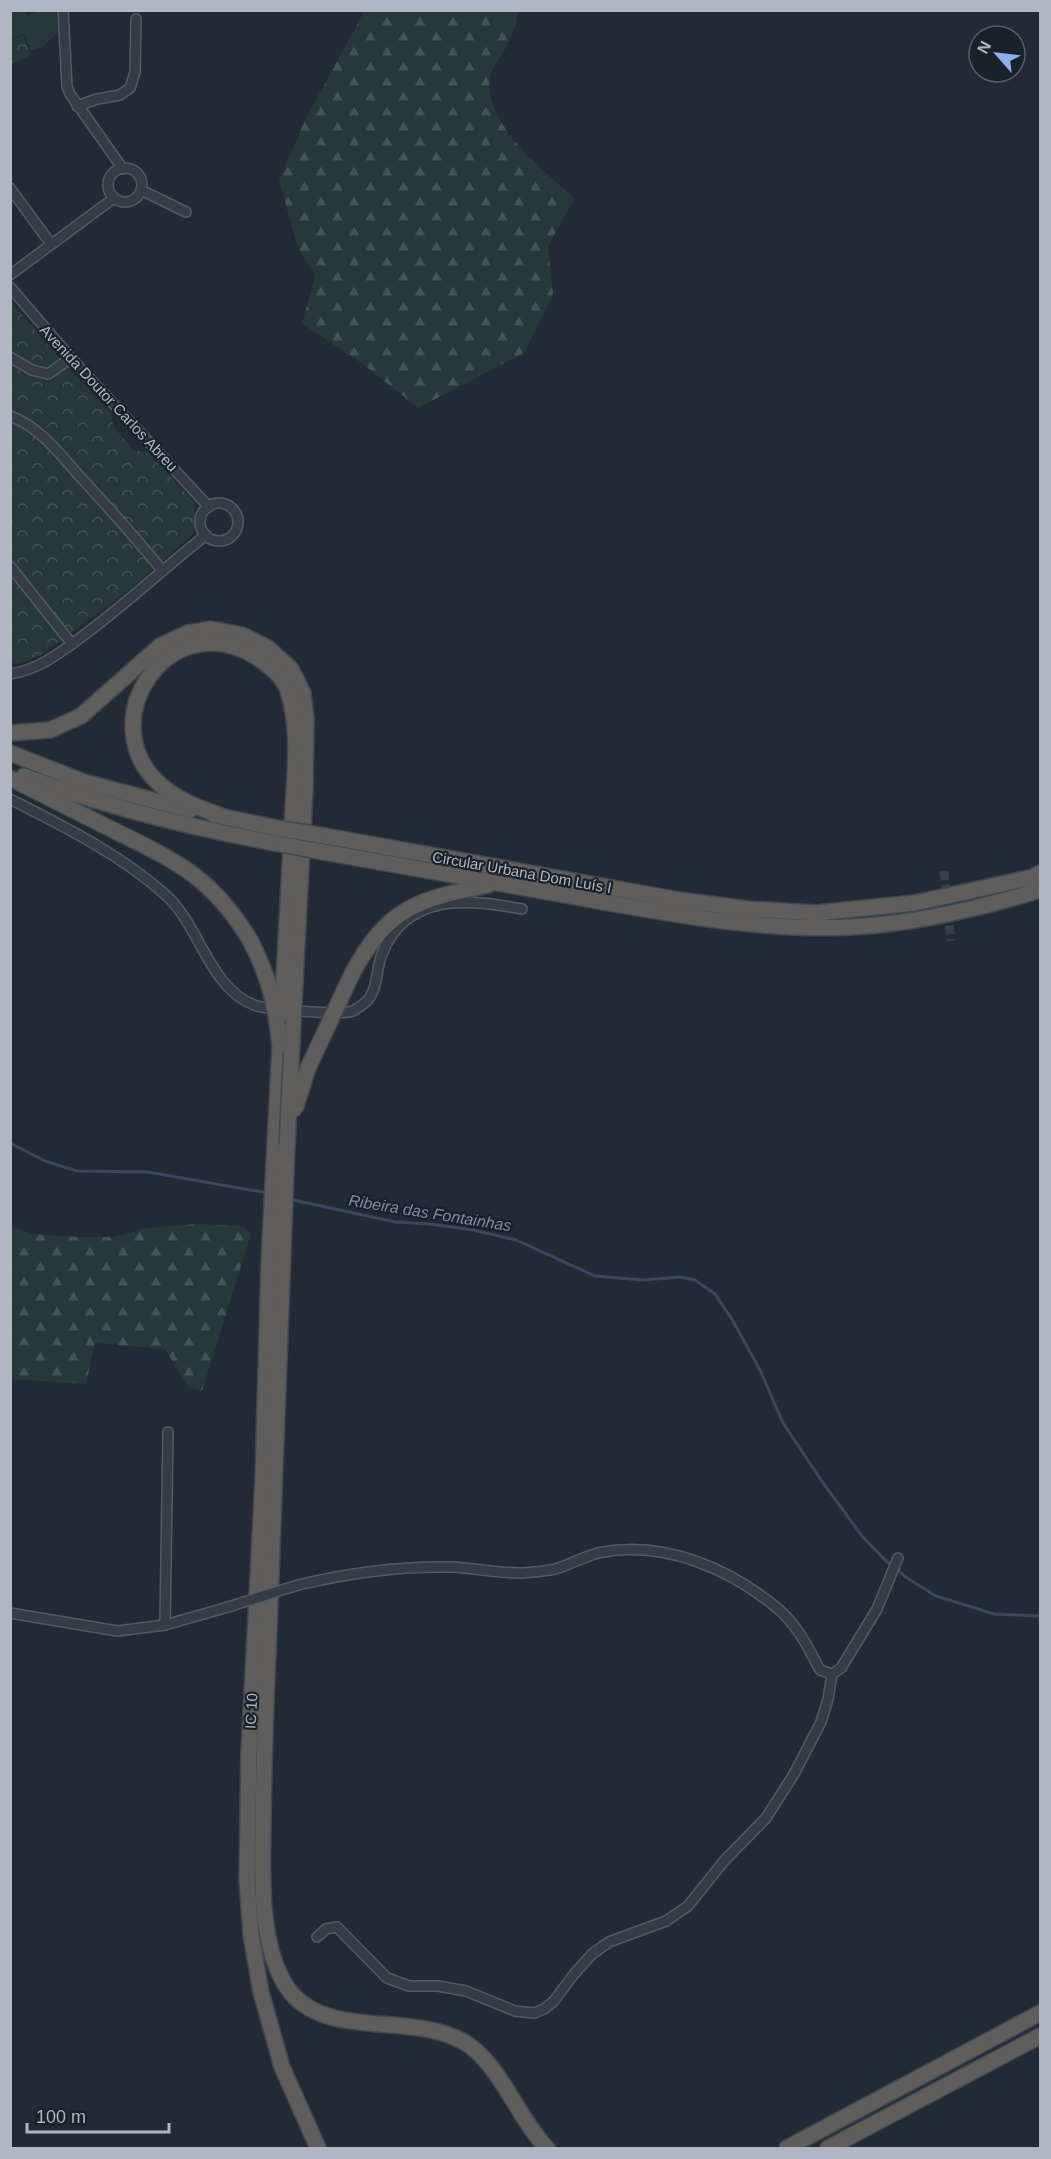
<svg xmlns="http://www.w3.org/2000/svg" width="1051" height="2159" font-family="Helvetica,sans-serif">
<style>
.grass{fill:#273838}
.forest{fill:url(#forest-firs)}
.park{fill:url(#park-crowns)}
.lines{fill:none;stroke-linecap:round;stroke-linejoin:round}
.stream{stroke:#39485d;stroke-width:3}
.minor-tunnel{stroke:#373f4a;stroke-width:9;stroke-dasharray:9 4.5;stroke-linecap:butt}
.minor-casing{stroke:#535a63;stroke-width:12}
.trunk-casing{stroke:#404750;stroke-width:18}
.minor{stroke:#353c46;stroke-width:9}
.trunk{stroke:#5f5e5c;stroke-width:15}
.minor-bridge-casing{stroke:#535a63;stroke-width:12;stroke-linecap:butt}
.trunk-bridge-casing{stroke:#404750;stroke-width:18;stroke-linecap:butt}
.minor-bridge{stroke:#353c46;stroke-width:9}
.trunk-bridge{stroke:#5f5e5c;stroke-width:15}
.labels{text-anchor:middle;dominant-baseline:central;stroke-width:4.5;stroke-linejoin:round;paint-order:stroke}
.street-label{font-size:15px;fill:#b0b7c2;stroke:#1b212a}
.water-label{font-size:16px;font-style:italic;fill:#7b8ea8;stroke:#1b212a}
</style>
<defs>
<pattern id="forest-firs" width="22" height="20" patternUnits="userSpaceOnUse" patternTransform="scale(1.5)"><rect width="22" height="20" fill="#273838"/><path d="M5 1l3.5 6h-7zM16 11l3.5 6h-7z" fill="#445353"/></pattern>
<pattern id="park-crowns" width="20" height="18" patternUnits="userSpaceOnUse" patternTransform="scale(1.5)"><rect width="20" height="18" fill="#273838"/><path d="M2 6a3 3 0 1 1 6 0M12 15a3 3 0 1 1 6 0" fill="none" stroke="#445353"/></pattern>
</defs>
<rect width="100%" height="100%" fill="#222a35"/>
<polygon class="grass" points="11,10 25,11 27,16 38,11 55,11 58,32 43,47 30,50 24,34 11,39"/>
<g class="forest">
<path d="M365,10L519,11C516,19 515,29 511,37C506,51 493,64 490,78C483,123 545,173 575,198L548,246L553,294L524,353L418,408L363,364L302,324L315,276L297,245L279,180L305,120Z"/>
<polygon points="197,1224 243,1226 251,1234 202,1391 188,1387 165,1349 95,1343 86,1384 11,1379 11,1227 33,1234 79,1237 114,1237 147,1228"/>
</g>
<g class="park">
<polygon points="23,35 31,56 12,64 11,40"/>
<polygon points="10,301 63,362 112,415 113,426 132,449 148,453 195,503 194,533 134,586 41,655 20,663 11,664"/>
</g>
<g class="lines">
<g class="stream">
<polyline points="10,1143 45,1161 77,1171 148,1172 268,1193"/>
<polyline points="289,1199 395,1222 430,1224 473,1230 516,1240 595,1276 643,1280 681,1277 695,1280 715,1294 733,1321 761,1372 783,1423 821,1480 862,1536 884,1559 907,1578 936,1596 994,1614 1040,1616"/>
</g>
<g class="minor-tunnel">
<polyline points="944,871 947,898"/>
<polyline points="948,912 951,941"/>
</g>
<g class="minor-casing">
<g id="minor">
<polyline points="63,10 67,86 70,94 123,169"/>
<polyline points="77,106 97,99 120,95 130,88 135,72 136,19"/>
<circle cx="125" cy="185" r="17"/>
<polyline points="10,188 51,244"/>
<polyline points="141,190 186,212"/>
<polyline points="10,275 114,198"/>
<polyline points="10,287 71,358 209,507"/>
<polyline points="10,357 32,370 48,374 71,358"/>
<path d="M10,416C41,427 62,457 83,480C111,510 137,540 163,571"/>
<circle cx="219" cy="522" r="19"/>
<polyline points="10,566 72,644"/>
<path d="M10,674C39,670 61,652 84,635C126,604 164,568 206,535"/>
<path d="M10,799C65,827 122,855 168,897C200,928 210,988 254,1005C267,1010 341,1015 353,1011C358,1008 367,1002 370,997C379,983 376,968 382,954C406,892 469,899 522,909"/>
<path d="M298,1585C348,1573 399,1566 451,1567C474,1568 497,1573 520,1573C529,1573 542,1571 551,1570C569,1566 585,1555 603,1552C665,1541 728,1568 776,1607C796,1623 808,1647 820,1670L832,1674L841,1668L877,1609L898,1558"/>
<polyline points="10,1613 117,1631 165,1625 228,1607"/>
<polyline points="165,1625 168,1432"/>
<polyline points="317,1937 326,1929 337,1927 387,1978 409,1986 438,1986 466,1991 515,2011 534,2013 544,2009 554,2001 574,1974 592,1954 609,1942 666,1921 688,1906 724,1861 766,1818 794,1774 821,1722 828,1699 832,1674"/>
</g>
</g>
<g class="trunk-casing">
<g id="trunk">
<polyline points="10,733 50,730 81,716 160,646 188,633 211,629 242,635 268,648 291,669 303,693 306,719 305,790 297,942"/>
<polyline points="10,753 84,782 190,810"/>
<path d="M24,776C108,808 193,828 280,844"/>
<path d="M10,778C45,796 79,813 113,830C176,861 212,877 250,940"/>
<polyline points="214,815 282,829"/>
<path d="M224,817C203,809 181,802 163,787C87,725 169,600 258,658C269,666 284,677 288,691C300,729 295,770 293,809C291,853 288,897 286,941"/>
<polyline points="314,834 679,900 748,909 816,913 915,903 1033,877 1040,873"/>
<path d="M312,850C405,867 499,883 593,900C677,915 764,931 850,927C915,924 978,909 1040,890"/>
<path d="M352,974C388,907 417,900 488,885"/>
<polyline points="280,1046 269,1262 263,1478 249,1753 247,1880 251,1935 261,1992 282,2067 318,2148"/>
<path d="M287,1145C282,1306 276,1467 269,1628C266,1691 264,1754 263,1817C263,1850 261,1884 265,1917C268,1943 275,1974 292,1994C332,2039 412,2012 464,2042C500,2063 518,2119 547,2148"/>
<polyline points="787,2148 1040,2013"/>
<polyline points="828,2148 1040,2036"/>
</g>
</g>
<use href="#minor" class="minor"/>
<use href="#trunk" class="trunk"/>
<g class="minor-bridge-casing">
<polyline id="minor-bridge" points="228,1607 298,1585"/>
</g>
<g class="trunk-bridge-casing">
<g id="trunk-bridge">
<polyline points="282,829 314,834"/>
<polyline points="280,844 312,850"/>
<path d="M250,940C269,976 276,1006 280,1046"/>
<polyline points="282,1013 286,941"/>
<polyline points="295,1109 308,1068 352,974"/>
<polyline points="287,1145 297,942"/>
</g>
</g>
<use href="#minor-bridge" class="minor-bridge"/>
<use href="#trunk-bridge" class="trunk-bridge"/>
</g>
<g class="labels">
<g class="street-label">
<text transform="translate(109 398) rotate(47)">Avenida Doutor Carlos Abreu</text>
<text transform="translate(522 872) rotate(10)">Circular Urbana Dom Luís I</text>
<text transform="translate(251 1711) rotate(-87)">IC 10</text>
</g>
<g class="water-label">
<text transform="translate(430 1213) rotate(9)">Ribeira das Fontainhas</text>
</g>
</g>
<rect width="1051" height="2159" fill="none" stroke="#b0b7c2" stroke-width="24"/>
<g transform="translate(997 54) rotate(298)"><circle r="28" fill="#1b212a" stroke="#575d67" stroke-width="1.5"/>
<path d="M0-4.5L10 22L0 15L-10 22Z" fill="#8bb1ec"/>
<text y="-9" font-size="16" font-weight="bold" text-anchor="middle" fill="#b0b7c2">N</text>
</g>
<path d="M27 2123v9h142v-9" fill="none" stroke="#b0b7c2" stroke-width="3"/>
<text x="36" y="2123" font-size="18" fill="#b0b7c2" stroke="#1b212a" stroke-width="4.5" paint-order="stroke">100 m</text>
</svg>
